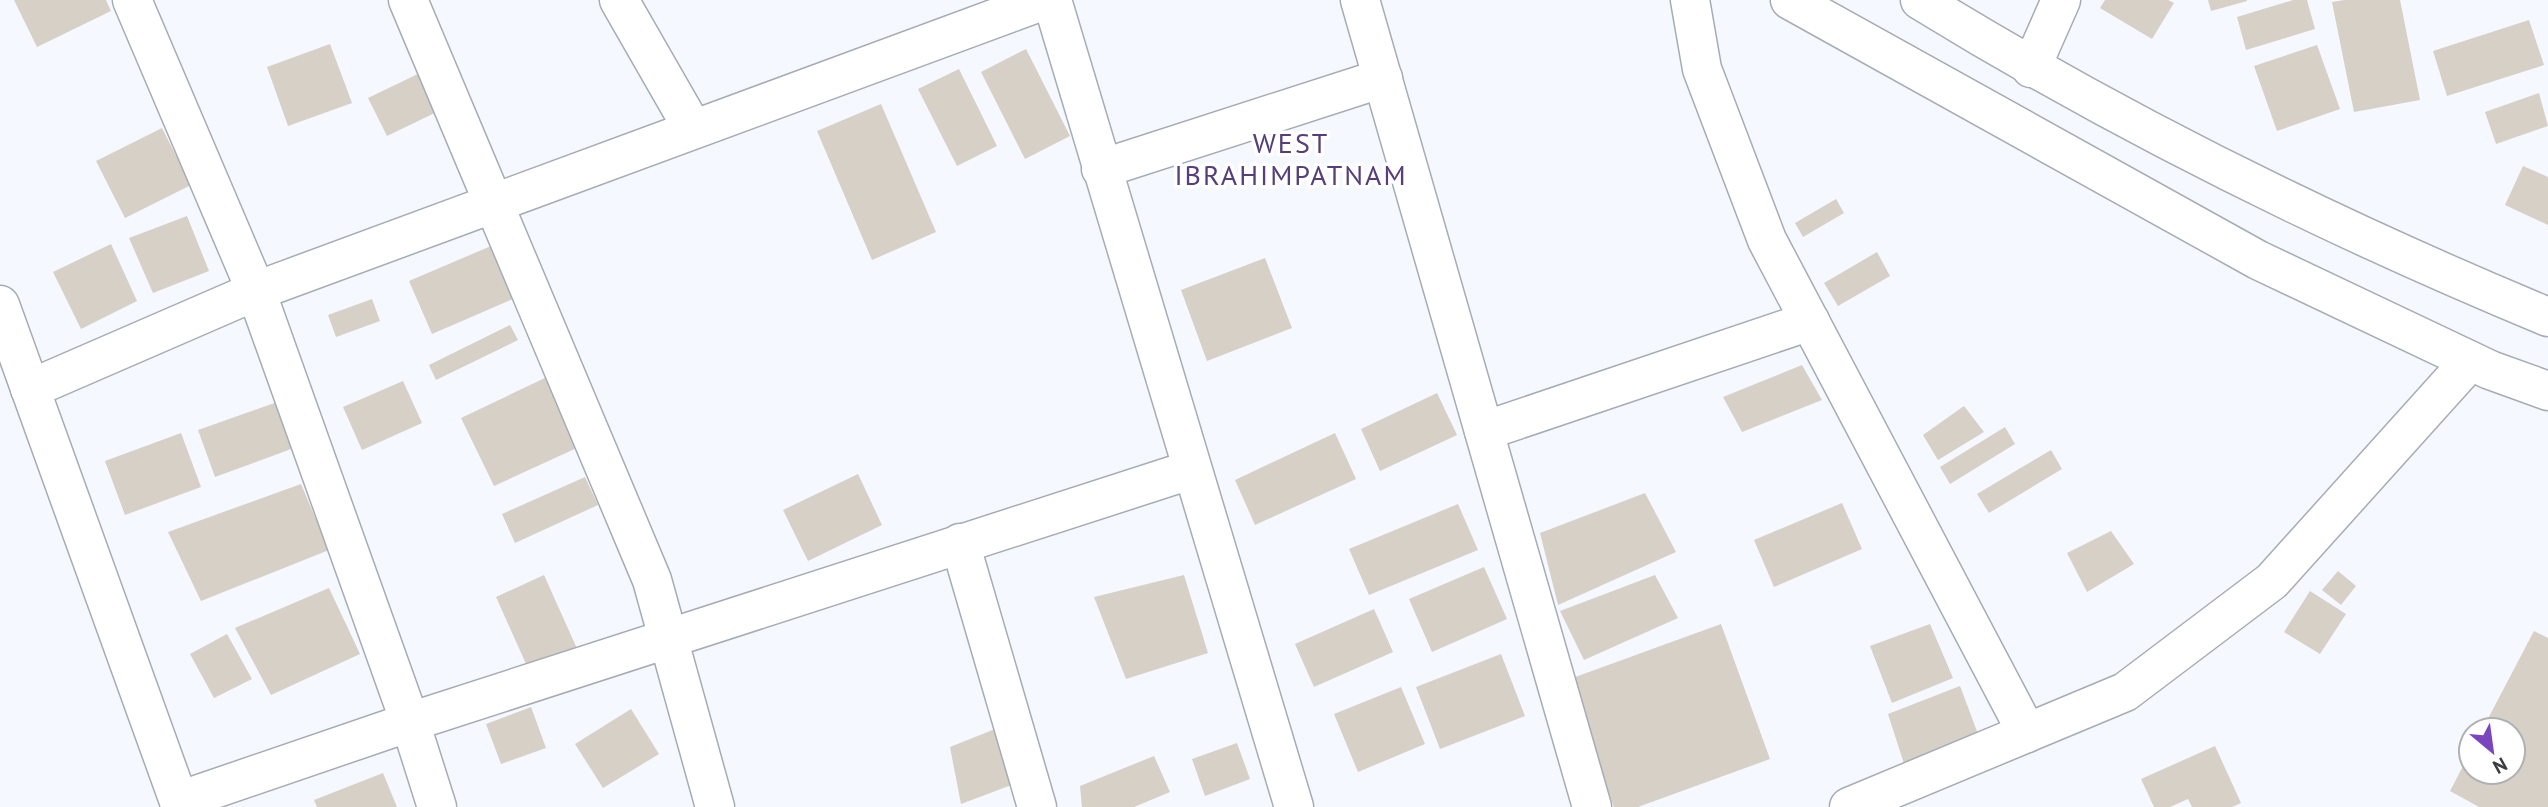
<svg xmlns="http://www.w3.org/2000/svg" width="2548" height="807" font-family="'PT Sans',sans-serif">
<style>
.building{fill:#d7d0c7}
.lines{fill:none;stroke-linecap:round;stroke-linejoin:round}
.minor-casing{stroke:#a6acb5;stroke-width:41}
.trunk-casing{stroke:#a6acb5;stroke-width:41}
.minor{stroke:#fff;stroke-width:38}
.trunk{stroke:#fff;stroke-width:38}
.labels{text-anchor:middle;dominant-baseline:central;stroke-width:7;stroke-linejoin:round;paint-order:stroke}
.quarter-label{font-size:28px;letter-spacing:2px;fill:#553e7a;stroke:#fff}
</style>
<rect width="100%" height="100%" fill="#f5f8fe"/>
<g class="building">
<polygon points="14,0 106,0 111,11 37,47"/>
<polygon points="2105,0 2168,0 2174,3 2152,39 2100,8"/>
<polygon points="2208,0 2247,0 2247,1 2211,11"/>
<polygon points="2293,0 2307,0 2315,29 2246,50 2237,17"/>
<polygon points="2344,0 2400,0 2420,100 2354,112 2332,2"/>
<polygon points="2529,20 2544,65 2447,96 2433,51"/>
<polygon points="330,44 352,103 288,126 267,67"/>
<polygon points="2317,45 2340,109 2277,131 2254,66"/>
<polygon points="1026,49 1070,136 1025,159 981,72"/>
<polygon points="959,69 997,146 957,166 918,89"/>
<polygon points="424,71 443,109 387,136 368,98"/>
<polygon points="2539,93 2548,126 2496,144 2485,112"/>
<polygon points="881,104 936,232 872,260 817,131"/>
<polygon points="162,128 191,185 125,218 96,161"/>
<polygon points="2523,166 2548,177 2548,225 2505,205"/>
<polygon points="1836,199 1844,213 1803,237 1795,223"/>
<polygon points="187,216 209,271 153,293 129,238"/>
<polygon points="111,244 137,301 81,329 53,272"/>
<polygon points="491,246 513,299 432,334 409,281"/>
<polygon points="1877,252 1890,276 1838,306 1824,283"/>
<polygon points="1265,258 1292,328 1207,361 1181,290"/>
<polygon points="372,299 380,321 336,337 328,315"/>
<polygon points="510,325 518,340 436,380 429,365"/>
<polygon points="1802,365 1822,400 1742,432 1723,397"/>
<polygon points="547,377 579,447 494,486 461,418"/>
<polygon points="403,381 422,423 362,450 343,407"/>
<polygon points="1437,393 1457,435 1380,471 1361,429"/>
<polygon points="286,399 302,445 215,477 198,430"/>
<polygon points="1964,406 1984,432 1938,460 1923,435"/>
<polygon points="2005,427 2015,444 1950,484 1940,467"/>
<polygon points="181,433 201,487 125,515 105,461"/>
<polygon points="1335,433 1356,479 1255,525 1235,480"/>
<polygon points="2051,450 2062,469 1989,513 1977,494"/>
<polygon points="858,474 882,525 808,561 783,510"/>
<polygon points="585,477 598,505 515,543 502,514"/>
<polygon points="301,484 329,550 201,601 168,532"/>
<polygon points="1645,493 1676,552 1558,605 1540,533"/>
<polygon points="1842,503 1862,549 1774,587 1754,540"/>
<polygon points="1458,504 1478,550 1369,595 1349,549"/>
<polygon points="2111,531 2134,564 2087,592 2067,553"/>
<polygon points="1484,567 1507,619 1432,652 1409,599"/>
<polygon points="2338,571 2356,586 2341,605 2322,590"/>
<polygon points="544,575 579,653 531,675 496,597"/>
<polygon points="1184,575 1208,653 1126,679 1094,597"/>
<polygon points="1655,575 1678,618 1584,660 1560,611"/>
<polygon points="329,588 360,654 271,695 235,628"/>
<polygon points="2310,591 2346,614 2320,654 2284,632"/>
<polygon points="1374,609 1393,652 1314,687 1295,644"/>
<polygon points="1721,624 1770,759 1638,807 1614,807 1567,680"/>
<polygon points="1930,624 1953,678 1892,703 1870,646"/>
<polygon points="2534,631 2548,638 2548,807 2479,807 2450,791 2471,751 2471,772 2513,772 2513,730 2482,730"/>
<polygon points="227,634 252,679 214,698 190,654"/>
<polygon points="1501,654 1525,716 1440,749 1416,687"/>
<polygon points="1960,686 1981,742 1907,773 1888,714"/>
<polygon points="1401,687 1425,744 1358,772 1334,714"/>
<polygon points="531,707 546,748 501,764 486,724"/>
<polygon points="631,709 659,754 603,788 575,744"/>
<polygon points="1005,725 1022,781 961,804 950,747"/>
<polygon points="1237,743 1250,779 1205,796 1192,759"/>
<polygon points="2215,746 2241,803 2232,807 2192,807 2188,799 2170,807 2154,807 2141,779"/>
<polygon points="1154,756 1170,792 1134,807 1082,807 1080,786"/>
<polygon points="383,773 397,807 317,807 314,800"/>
</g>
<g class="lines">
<g class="minor-casing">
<g id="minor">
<polyline points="132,0 256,291 410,722 437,807"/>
<polyline points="408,0 652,580 715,807"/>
<polyline points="619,0 693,129"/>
<polyline points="1052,0 1294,807"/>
<polyline points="1360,0 1592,807"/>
<polyline points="1690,0 1702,69 1767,240 2027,733"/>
<polyline points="2031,68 2061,0"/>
<polyline points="1101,169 1383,78"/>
<polyline points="0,305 181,807"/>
<polyline points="30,389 256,291 1045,0"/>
<polyline points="1484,431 1810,321"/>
<polyline points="960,543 1037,807"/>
<polyline points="179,801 410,722 1190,470"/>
<polyline points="1849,807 2125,692 2272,581 2470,361"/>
</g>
</g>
<g class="trunk-casing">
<g id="trunk">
<polyline points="1790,0 2258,260 2490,370 2548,391"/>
<path d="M1920,0C2120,123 2331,227 2548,317"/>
</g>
</g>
<use href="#minor" class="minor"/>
<use href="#trunk" class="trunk"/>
</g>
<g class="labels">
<g class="quarter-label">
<text x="1291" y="142">WEST<tspan x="1291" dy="32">IBRAHIMPATNAM</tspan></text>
</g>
</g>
<g transform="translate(2492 751) rotate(151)"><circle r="33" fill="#ffffff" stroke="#b0b1b3" stroke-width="2"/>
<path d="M0-5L12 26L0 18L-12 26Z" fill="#7a46bd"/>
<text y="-10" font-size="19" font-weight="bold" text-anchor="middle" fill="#3a3c40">N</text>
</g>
</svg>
